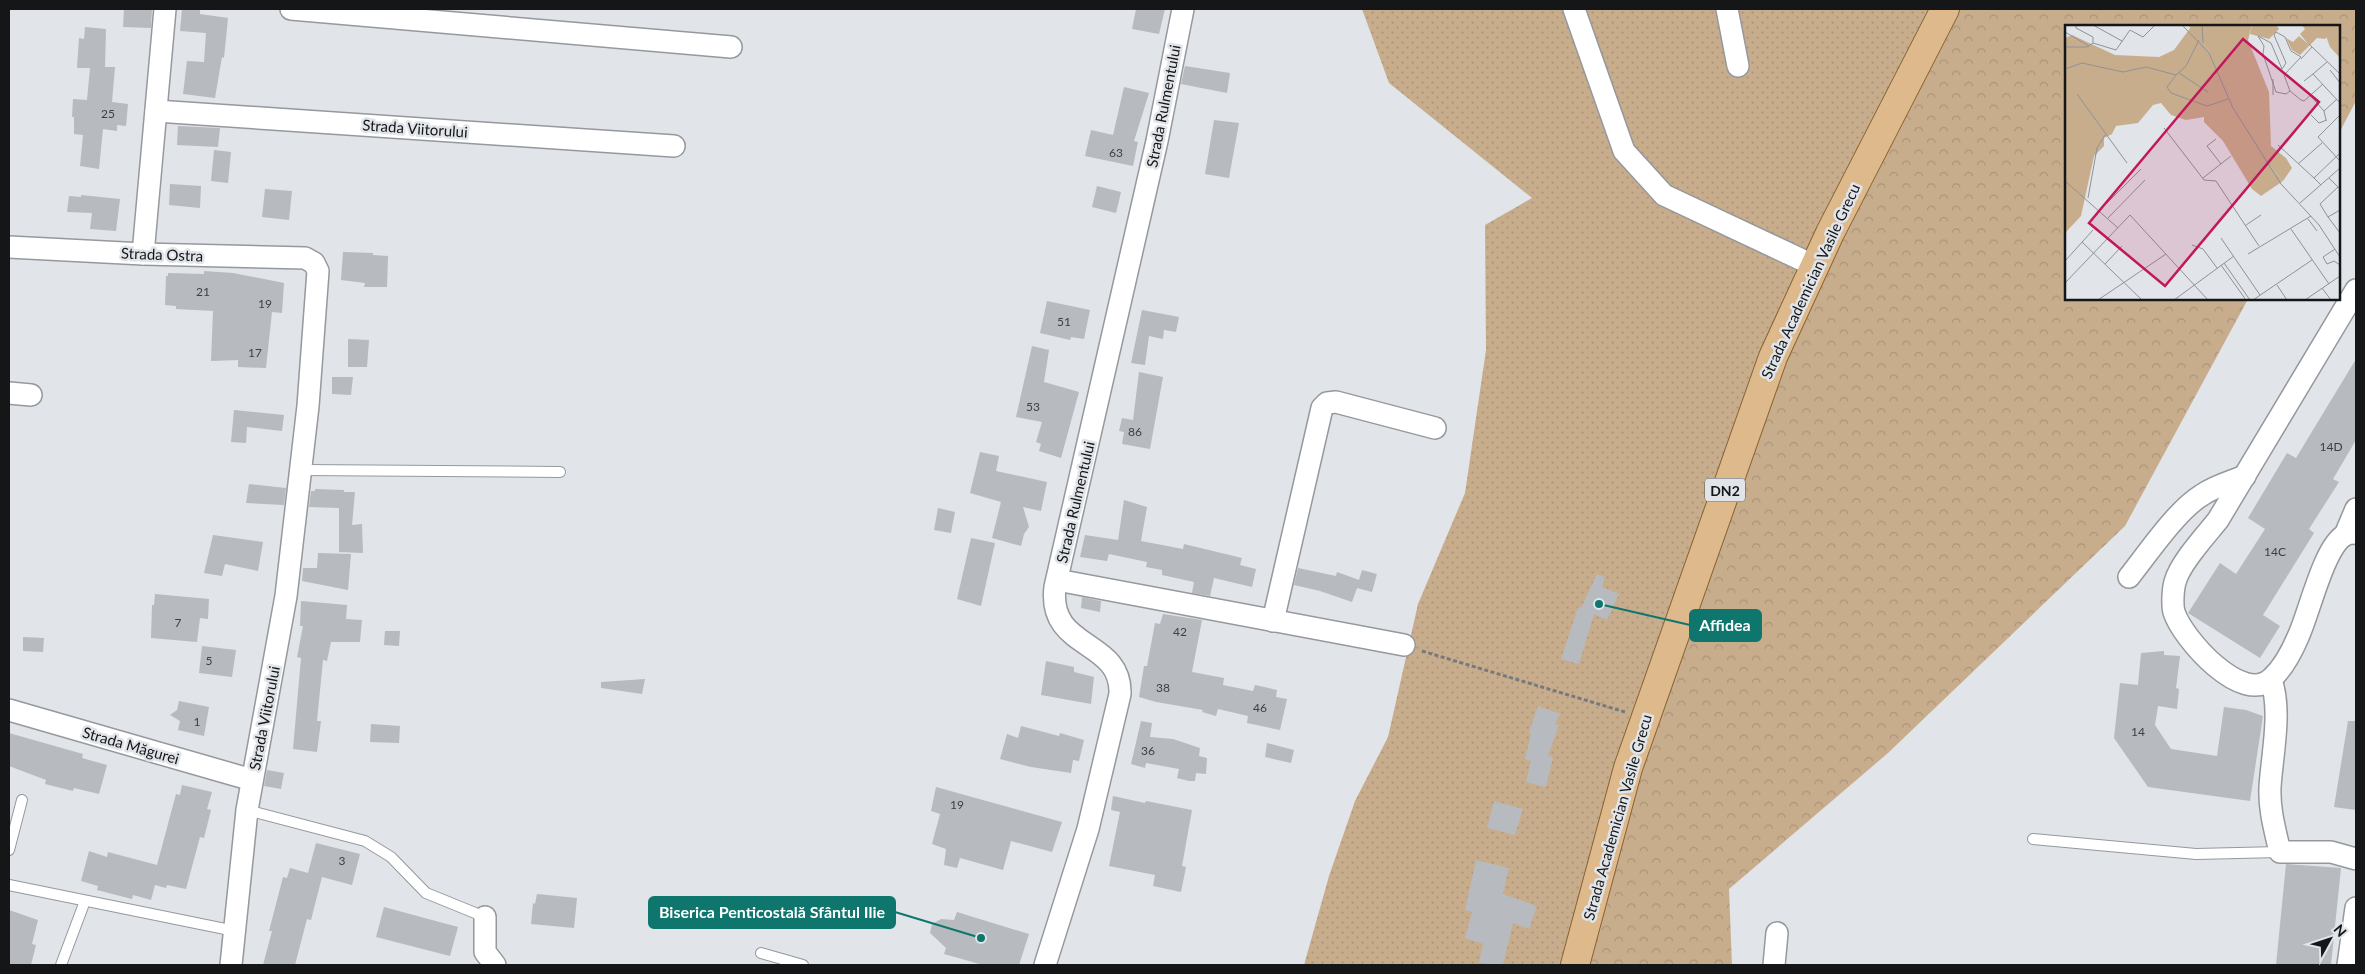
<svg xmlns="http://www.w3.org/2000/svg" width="2365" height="974" font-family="Lato,sans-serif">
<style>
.grass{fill:url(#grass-dots)}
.forest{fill:url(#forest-crowns)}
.building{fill:#b7babf}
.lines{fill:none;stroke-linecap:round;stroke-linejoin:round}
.service-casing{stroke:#95989d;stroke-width:12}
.minor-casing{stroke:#95989d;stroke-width:24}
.primary-casing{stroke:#886230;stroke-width:30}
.path{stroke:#77797c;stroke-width:3;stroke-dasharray:4 2.5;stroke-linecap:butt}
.service{stroke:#fff;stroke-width:10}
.minor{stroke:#fff;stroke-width:21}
.primary{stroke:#ddb98b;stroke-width:28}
.labels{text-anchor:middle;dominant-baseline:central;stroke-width:5;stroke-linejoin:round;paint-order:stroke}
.number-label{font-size:12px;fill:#3d3f41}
.shield{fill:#e1e4e9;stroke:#525456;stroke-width:1}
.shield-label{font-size:14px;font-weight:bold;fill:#141617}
.street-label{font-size:15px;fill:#141617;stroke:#e1e4e9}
.inset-road{fill:none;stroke:#8f9295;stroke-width:1}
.view{fill:#c2185b;fill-opacity:0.15;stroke:#c2185b;stroke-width:2.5}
.inset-edge{fill:none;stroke:#141617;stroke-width:2.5}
.leader{fill:none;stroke:#0f766e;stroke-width:2}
.callout-dot{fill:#0f766e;stroke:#e1e4e9;stroke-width:2}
.callout{fill:#0f766e;stroke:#0f766e;stroke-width:2}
.callout-label{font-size:16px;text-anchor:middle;font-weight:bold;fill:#fff}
</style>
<defs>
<pattern id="grass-dots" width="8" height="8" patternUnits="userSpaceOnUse" patternTransform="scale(1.25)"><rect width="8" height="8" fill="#c8ad8d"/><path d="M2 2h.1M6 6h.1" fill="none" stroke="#ab9479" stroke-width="1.8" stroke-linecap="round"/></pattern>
<pattern id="forest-crowns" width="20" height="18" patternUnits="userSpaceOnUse" patternTransform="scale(1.25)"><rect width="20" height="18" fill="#c8ad8d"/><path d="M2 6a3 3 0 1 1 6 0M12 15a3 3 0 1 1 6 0" fill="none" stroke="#ab9479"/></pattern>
</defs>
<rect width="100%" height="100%" fill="#e1e4e9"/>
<polygon class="grass" points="1362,9 1954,9 1580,965 1304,965 1329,876 1355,801 1388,737 1418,604 1465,493 1486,350 1485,225 1532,198 1389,83"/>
<polygon class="forest" points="1954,9 2356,9 2356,101 2339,133 2339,26 2066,26 2066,299 2248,299 2125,526 1888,753 1729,889 1732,965 1580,965 1664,689 1756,439 1823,270"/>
<g class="building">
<polygon points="124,9 152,9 151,28 123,27"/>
<polygon points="182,9 200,9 200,14 228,18 224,58 222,57 215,98 183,94 187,61 204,62 206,33 180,31"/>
<polygon points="1136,9 1165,9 1159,34 1132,29"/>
<polygon points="85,27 106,29 105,67 115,67 112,102 128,104 126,126 117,125 117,131 103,129 99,169 80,166 83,135 74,134 74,117 72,117 73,99 87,100 90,68 77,68 79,38 84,39"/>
<polygon points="1185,66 1230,73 1227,93 1181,84"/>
<polygon points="1124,87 1149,93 1134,141 1138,142 1133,166 1085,156 1091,130 1113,135"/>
<polygon points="1214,120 1239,123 1229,178 1205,174"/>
<polygon points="178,126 220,128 218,147 177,145"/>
<polygon points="214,150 231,152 228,183 211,181"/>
<polygon points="170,184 201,186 200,208 169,205"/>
<polygon points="1097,186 1121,192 1116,213 1092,207"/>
<polygon points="265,189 292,191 289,220 262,217"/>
<polygon points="81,195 120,199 116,231 90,229 92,213 67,212 69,196 81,197"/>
<polygon points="343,252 373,253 373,255 388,256 387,287 364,287 365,283 341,280"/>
<polygon points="204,271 233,273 284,283 282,313 272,312 266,368 238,367 238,360 211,361 213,311 176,309 176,306 165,305 166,276 168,276 168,273 204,274"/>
<polygon points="1047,301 1090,310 1084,339 1071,337 1070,340 1040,333"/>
<polygon points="1142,310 1179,317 1176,332 1164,330 1163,339 1149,336 1145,365 1131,363"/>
<polygon points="348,339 369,340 367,367 348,367"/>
<polygon points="1032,346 1049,350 1044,382 1079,392 1061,458 1039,451 1041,444 1036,442 1042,422 1016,417"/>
<polygon points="2356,359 2356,440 2333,479 2339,482 2309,529 2314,533 2263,615 2280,626 2260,658 2188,613 2220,563 2236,574 2265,529 2248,518 2287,453 2296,458"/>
<polygon points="1139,372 1163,377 1150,449 1122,444 1124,432 1119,431 1122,418 1133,420"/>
<polygon points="332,377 353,377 351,395 332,394"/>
<polygon points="234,410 284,415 282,431 247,427 246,443 231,442"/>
<polygon points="980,452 999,456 996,471 1047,482 1041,511 1023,507 1029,527 1024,534 1021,546 992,538 1001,502 970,493"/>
<polygon points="249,484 286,488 284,505 246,503"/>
<polygon points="315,489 344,490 344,492 355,492 352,525 362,524 363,553 339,552 339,508 309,507 311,491 315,491"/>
<polygon points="1124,500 1147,507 1141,541 1183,549 1184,544 1242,558 1240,565 1256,569 1252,587 1214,578 1210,596 1192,593 1194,582 1162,575 1162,570 1146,567 1147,562 1109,554 1107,561 1080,557 1085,535 1118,540"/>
<polygon points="938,508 955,512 951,533 934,530"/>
<polygon points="213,535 263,542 258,571 225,564 222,576 204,573"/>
<polygon points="971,538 995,543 981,606 957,599"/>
<polygon points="318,553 351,554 348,590 302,581 303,568 317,568"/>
<polygon points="1298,568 1336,576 1337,572 1359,580 1357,586 1362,570 1377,574 1372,592 1357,588 1352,602 1320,591 1294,585"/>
<polygon points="1597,574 1605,577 1602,587 1619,594 1607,620 1594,614 1579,664 1561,659 1578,607 1581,608"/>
<polygon points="155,594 209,599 208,619 200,618 197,642 151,638 152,605 154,605"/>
<polygon points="1082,597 1101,601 1100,612 1081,608"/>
<polygon points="301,601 347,605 346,619 362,620 360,642 331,642 327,661 323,660 317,721 321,721 317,752 293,749 301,658 297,657 303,626 300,626"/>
<polygon points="1163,614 1202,620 1192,672 1224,678 1223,685 1253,691 1255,685 1277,690 1276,697 1287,699 1280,730 1247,723 1248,716 1218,709 1216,716 1202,712 1203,710 1156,702 1139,697 1144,666 1147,666 1155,623 1160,624"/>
<polygon points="385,631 400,631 399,646 384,645"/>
<polygon points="23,637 44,638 43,652 23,651"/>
<polygon points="202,646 236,650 232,677 199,673"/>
<polygon points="2164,651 2164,655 2180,656 2176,688 2179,689 2177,709 2158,706 2155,725 2171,749 2217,756 2224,707 2246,710 2263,716 2250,801 2148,787 2114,738 2120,683 2138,685 2141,653"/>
<polygon points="1046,661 1074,667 1074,672 1094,677 1091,704 1041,695"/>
<polygon points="645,679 642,694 601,688 601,682"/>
<polygon points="179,701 209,707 204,736 178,730 180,721 170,715 177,710"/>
<polygon points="1538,706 1560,714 1555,724 1559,725 1548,756 1553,757 1546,787 1526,782 1531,761 1525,759 1531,734 1529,732"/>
<polygon points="1141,721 1152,723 1150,737 1173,739 1200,748 1199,756 1207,758 1206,774 1196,773 1195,781 1189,781 1177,778 1179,769 1146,763 1145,768 1131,764"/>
<polygon points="2348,721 2356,721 2356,810 2334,807"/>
<polygon points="371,724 400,726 399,743 370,742"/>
<polygon points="1021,726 1059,736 1060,733 1084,740 1079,761 1073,760 1071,773 1031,767 1000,759 1007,734 1018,738"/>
<polygon points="9,733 83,754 82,758 107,765 99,794 74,788 73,791 45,784 46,780 9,766"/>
<polygon points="1267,743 1294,750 1291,763 1265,757"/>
<polygon points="267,770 284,773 281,789 264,786"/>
<polygon points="182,785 212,792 207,809 211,810 204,838 200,837 186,889 167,885 166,888 155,885 151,900 133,895 132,899 97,890 98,886 81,881 89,851 107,857 108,852 157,865 176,794 180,795"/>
<polygon points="936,787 1062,822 1052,852 1011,841 1003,870 960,858 957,868 944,865 946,849 932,844 940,814 931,811"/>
<polygon points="1113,796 1145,803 1146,801 1192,810 1182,866 1186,867 1181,892 1153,886 1155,875 1109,866 1120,812 1111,810"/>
<polygon points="1494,801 1523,809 1515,835 1487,828"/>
<polygon points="316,843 360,854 352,885 322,877 311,920 307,919 295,965 263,965 272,931 269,931 283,877 287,878 290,868 308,873"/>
<polygon points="1476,860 1509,868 1503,894 1537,906 1529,929 1513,923 1503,965 1479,963 1483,944 1465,938 1472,912 1465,910"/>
<polygon points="2286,864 2341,868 2331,965 2276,965"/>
<polygon points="537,894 577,898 574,928 531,924 533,903 535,904"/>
<polygon points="384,907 458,927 450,956 376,937"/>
<polygon points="9,910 38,920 32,944 36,945 31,965 9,965"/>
<polygon points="957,912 1029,934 1019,965 983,965 944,954 946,948 930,933 932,924 941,919 954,920"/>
</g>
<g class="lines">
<g class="service-casing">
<g id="service">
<polyline points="301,470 560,472"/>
<polyline points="247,810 365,841 391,857 426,893 485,917"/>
<polyline points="2033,839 2196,854 2280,852"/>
<polyline points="9,850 22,800"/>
<polyline points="9,885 235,931"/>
<polyline points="761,953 803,965"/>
<polyline points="61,965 85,901"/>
</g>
</g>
<g class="minor-casing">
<g id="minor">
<polyline points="291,9 731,47"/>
<polyline points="1574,9 1624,151 1664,195 1815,266"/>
<polyline points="1727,9 1738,66"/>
<polyline points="156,111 674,146"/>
<polyline points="9,247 143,254 305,258 314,263 318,271 308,406 286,596 247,810 231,965"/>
<polyline points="143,254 165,9"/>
<path d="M2356,290L2218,520C2206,535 2180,563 2175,582C2173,589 2172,605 2174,612C2182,638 2243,707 2272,678C2283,668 2292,651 2298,637C2309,614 2324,546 2345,535C2348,533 2353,533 2356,533"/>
<polyline points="9,393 31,395"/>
<polyline points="2345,535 2356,509"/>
<path d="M2129,577C2148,553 2177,510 2202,495C2215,486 2230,482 2245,476"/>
<polyline points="1057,580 1404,645"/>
<polyline points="1273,621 1322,408 1327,403 1336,402 1435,428"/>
<path d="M2271,680C2282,710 2272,755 2270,787C2269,810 2275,830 2280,852H2331L2356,859"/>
<polyline points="9,710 252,780"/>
<polyline points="485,917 485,952 495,965"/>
<path d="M1045,965L1088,829L1120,694C1122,638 1047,651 1055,587L1157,141L1183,9"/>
<polyline points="1774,965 1777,933"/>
<polyline points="2348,965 2356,908"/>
</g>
</g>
<g class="primary-casing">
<polyline id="primary" points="1575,965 1628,768 1773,357 1830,233 1945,9"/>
</g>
<polyline class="path" points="1422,651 1625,712"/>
<use href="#service" class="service"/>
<use href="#minor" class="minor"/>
<use href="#primary" class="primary"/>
</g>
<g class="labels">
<g class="number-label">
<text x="108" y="113">25</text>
<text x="1116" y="152">63</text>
<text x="203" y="291">21</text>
<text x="265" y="303">19</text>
<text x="1064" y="321">51</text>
<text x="255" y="352">17</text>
<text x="1033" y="406">53</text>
<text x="1135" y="431">86</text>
<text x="2331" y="446">14D</text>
<text x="2275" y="551">14C</text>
<text x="178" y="622">7</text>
<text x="1180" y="631">42</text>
<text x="209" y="660">5</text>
<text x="1163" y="687">38</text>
<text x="1260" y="707">46</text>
<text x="197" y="721">1</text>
<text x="2138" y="731">14</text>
<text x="1148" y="750">36</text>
<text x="957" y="804">19</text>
<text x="342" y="860">3</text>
</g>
<rect class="shield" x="1705" y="478.5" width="40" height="23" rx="4"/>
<g class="shield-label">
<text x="1725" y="490">DN2</text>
</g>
<g class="street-label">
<text transform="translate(1163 106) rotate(-79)">Strada Rulmentului</text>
<text transform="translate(415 128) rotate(4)">Strada Viitorului</text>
<text transform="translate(162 254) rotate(2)">Strada Ostra</text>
<text transform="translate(1810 281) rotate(-65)">Strada Academician Vasile Grecu</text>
<text transform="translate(1075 502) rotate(-77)">Strada Rulmentului</text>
<text transform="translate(264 718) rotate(-79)">Strada Viitorului</text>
<text transform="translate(131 745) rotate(16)">Strada Măgurei</text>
<text transform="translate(1617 817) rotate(-74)">Strada Academician Vasile Grecu</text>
</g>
</g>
<g transform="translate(2065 25)">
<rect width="275" height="275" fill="#e1e4e9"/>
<path d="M126,2L143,24L205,141L218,156L196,171L187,164L158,116L139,97V92L121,95L106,90L96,78L88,80L73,98L51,101L47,109L39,113V121L29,131L16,191L0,208V13L7,10L50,30L94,32L109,25Z" fill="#c8ad8d"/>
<path d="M123,0H187L183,15L204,67L206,121L221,133L227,143L218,156L205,141L179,101L143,24ZM257,0H275V33L265,22Z" fill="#c8ad8d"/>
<path d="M187,0H211L214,4L204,14L185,9ZM237,0H257L263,11L260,14L252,13L235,30L227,25L221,13L228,17L234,11L243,19L235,9L240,4Z" fill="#c8ad8d"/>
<path class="inset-road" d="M11,0V3L28,12V18M28,0L57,16M117,0L144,28L168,83L216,159L255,201M137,0L138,18M0,7L24,21M28,18L51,25L65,5L78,12L90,0M244,19L275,49M0,22H22L28,18M236,34L247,22M0,44L17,38L58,47L81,42L111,50L121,41L134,15M265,45L275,58M114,48L143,67M248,49L262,37M111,50L102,62L106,68L142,81L163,74M208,54V70M239,56L248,49L275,78M225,66L221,69L211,67L198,29L199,21L193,11L206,18L217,44L221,38L209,10L211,7L220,12L226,26L236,32L219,50L225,66L236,75L239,76L258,59M12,69L62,138M245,70L259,86L261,95M259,86L272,74M246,90L254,98L262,95M275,90L253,112L275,136M99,103L139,155L151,156L194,221M151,114L142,121L156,139M213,120L249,153M233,139L257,118M138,153L166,131M264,153L275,164M0,156L53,203M256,160L249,153L275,128M23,173L32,123L40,110M235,178L275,143M35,185L76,144M275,185L263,192L275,208M263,192L255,179L273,162M43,193L80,155M243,194L252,206M181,200L196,190M254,200L275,232M226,204L264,259M156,213L195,270M17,217L77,275M127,220L138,224L152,243M270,224L258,232L262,239L269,236L275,240M183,229L246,191M0,236L28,205M159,238L185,275M40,239L57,221M156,240L181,275M0,258L65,190L143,275M212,260L222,275M257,263L266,275M33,275L101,229M109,275L169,231M188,275L247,235M240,275L275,251"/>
<path class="view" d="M178,14L254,77L100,261L24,198Z"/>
<rect width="275" height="275" class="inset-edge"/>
</g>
<path class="leader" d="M1599 604L1690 625M981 938L895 912"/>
<g class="callout-dot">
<circle cx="1599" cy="604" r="5"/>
<circle cx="981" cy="938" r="5"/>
</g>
<g class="callout">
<rect x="1690" y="610" width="71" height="31" rx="5"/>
<rect x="649" y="897" width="246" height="31" rx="5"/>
</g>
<g class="callout-label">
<text x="1725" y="631">Affidea</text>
<text x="772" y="918">Biserica Penticostală Sfântul Ilie</text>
</g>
<rect width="2365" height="974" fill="none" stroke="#141617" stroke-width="20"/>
<g transform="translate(2330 939) rotate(50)" stroke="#e1e4e9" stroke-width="4" paint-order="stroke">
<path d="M0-4L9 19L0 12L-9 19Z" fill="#141617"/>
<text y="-8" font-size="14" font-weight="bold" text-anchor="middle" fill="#141617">N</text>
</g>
</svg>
